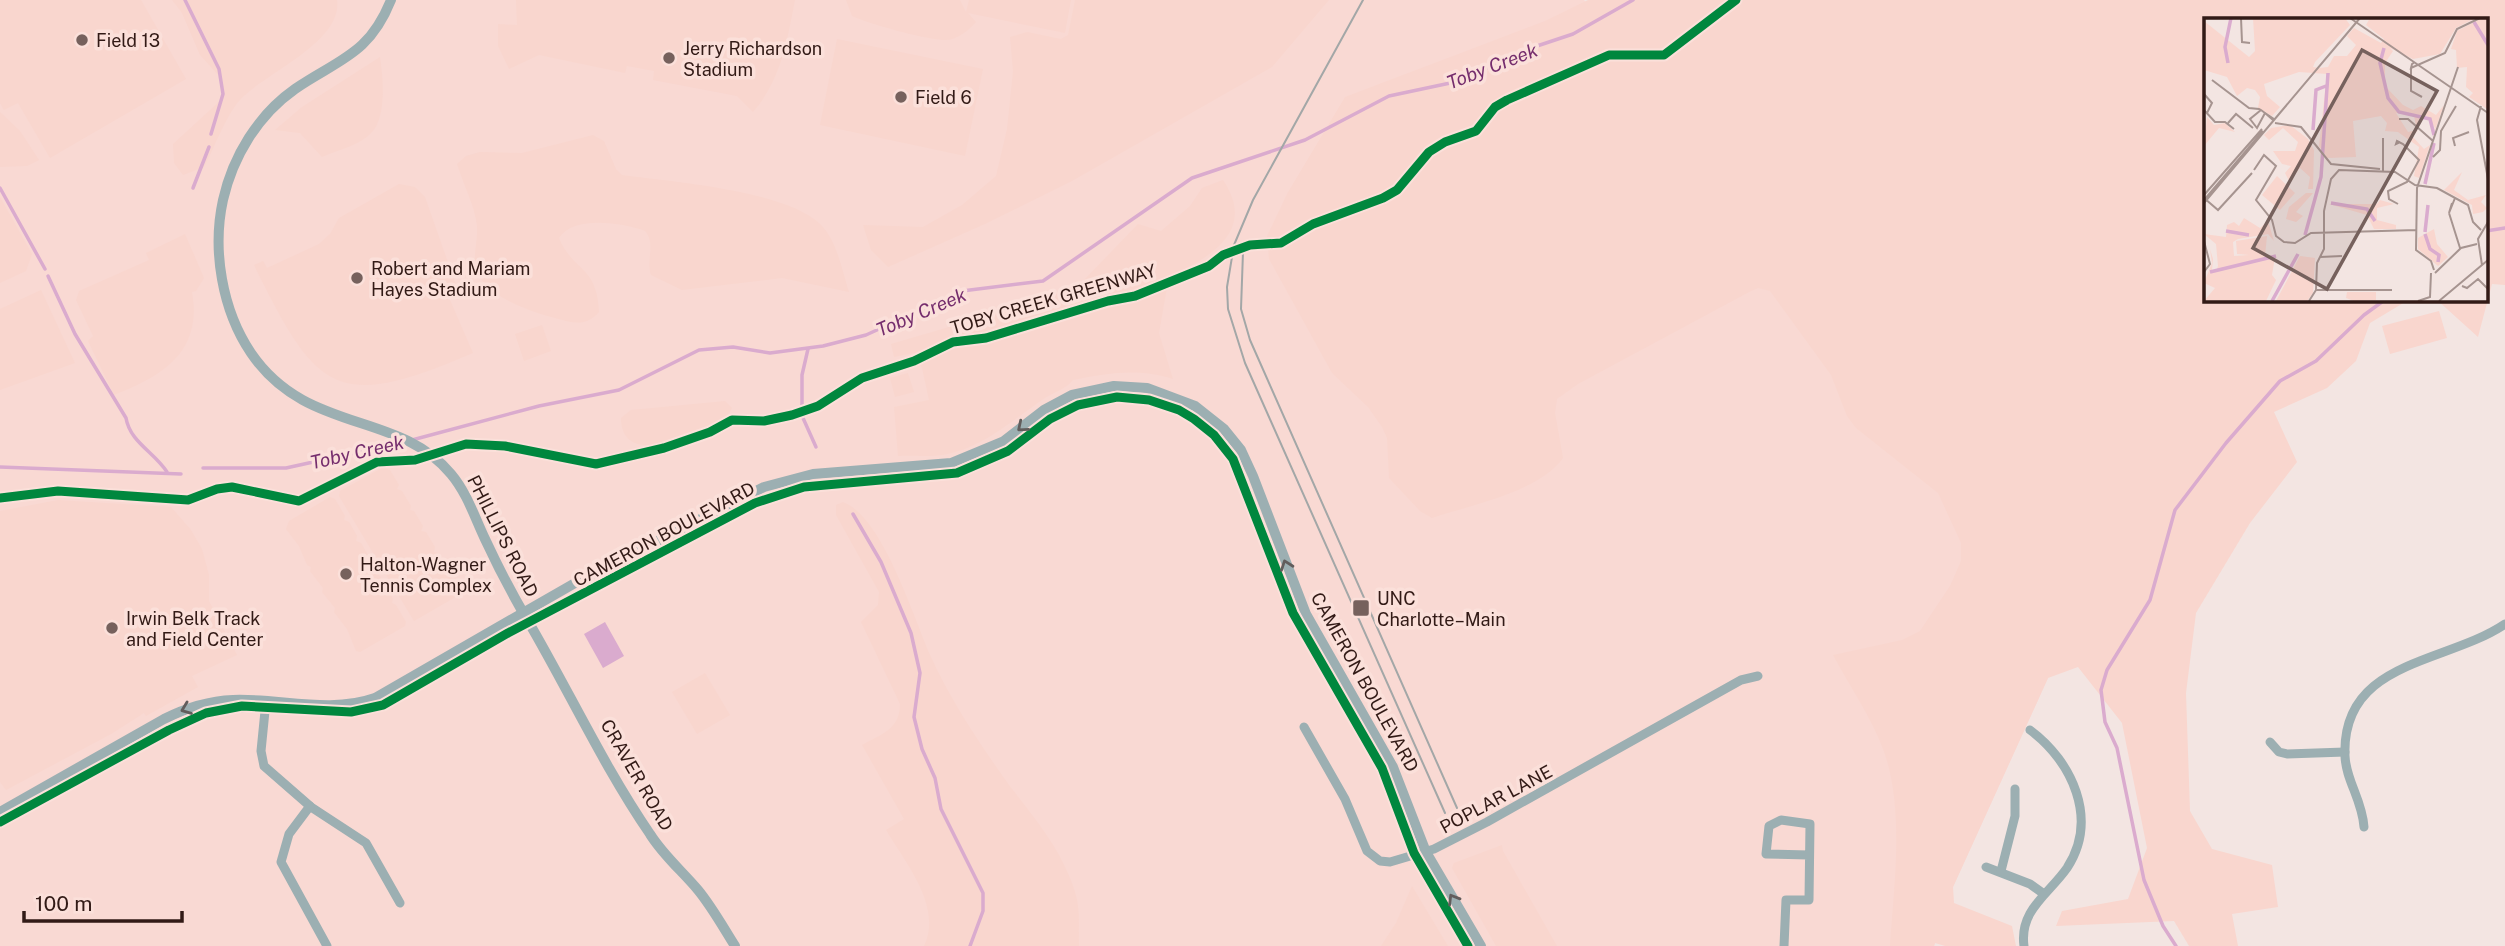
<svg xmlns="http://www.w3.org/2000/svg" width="2505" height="946" font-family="'Public Sans',sans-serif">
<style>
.built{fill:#f9d9d3}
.green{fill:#f9d6ce}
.water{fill:#daabce}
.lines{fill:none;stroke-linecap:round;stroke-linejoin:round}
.stream{stroke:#daabce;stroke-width:3.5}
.minor{stroke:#9cafb2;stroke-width:9}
.tertiary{stroke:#9cafb2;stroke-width:10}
.tram{stroke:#a3a7a7;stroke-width:2}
.cycleway-casing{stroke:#fbe0da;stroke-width:13}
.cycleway{stroke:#00873e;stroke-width:9}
.oneway{stroke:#625d5c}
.poi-dot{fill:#76615d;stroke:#fbe0da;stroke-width:2.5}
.labels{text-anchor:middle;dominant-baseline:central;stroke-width:7;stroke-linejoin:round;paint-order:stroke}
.poi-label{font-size:18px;fill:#321a16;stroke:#fbe0da;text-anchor:start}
.street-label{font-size:18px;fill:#321a16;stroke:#fbe0da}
.water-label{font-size:19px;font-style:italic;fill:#752d6d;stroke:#fbe0da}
.inset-river{fill:none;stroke:#daabce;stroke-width:3.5}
.inset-road{fill:none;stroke:#a69490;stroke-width:2}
.view{fill:#76615d;fill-opacity:0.15;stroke:#76615d;stroke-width:3.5}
.inset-edge{fill:none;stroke:#321a16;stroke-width:3.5}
</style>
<rect width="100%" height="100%" fill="#f3e5e2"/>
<polygon class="built" points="0,0 1584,0 1868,362 2048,678 1953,887 1934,946 0,946"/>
<g class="green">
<polygon points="0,0 141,0 186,79 50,158 18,103 4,110 0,103"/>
<path d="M172,0H337C343,42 265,73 240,100C226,115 214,149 204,167L183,175L174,163L173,144L223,98L221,78L200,55L182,13Z"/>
<path d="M516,0H795C787,41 781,80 753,112L737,96L653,80L654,71L627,66L625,73L539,55L509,69L498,46V24L517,25Z"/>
<path d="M846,0H960L966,12L969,0H1071L1065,33L968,13L976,22C968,31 956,41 943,40C920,38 873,25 852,16Z"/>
<polygon points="1075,0 1329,0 1272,67 1072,181 987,223 888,267 871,250 863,225 923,227 962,205 996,176 1007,129 1013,71 1010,37 1027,32 1061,39 1068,35"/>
<path d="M1588,0H2505V285L2492,284L2478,337L2436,299H2486V19H2206V299H2410L2370,323L2356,361L2327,388L2274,412L2297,462L2250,523L2196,613L2186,693L2190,811L2212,849L2272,865L2278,907L2232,914L2238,946H2189L2174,921L2056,926L2062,911L2128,899L2147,848L2122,723L2078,667L2048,678L1953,887L1954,903L2012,926L2016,946H1945L1935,943L1934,946H1890C1894,885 1905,807 1883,749C1871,717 1849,685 1833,655L1902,640L1920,631L1950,586L1961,561V543L1938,493L1856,428L1847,416L1831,375L1770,291L1758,288L1751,291L1578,384L1557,399L1555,413L1563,458C1539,492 1471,505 1432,518L1420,511L1389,478L1387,438L1382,427L1368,407L1332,373L1269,259L1267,236L1288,192L1345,97L1545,21Z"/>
<polygon points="837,39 983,69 965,156 820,125"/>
<path d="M380,57C383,78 388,121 368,136C356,146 336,151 322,157L300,133L275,130L302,107Z"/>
<polygon points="0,112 20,131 39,160 27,166 0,167"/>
<path d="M593,135L604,141L616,169L622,175C672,182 783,190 819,223C837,239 842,271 849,292L782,278L682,290L651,275C646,260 656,243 645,231C623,223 574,215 559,238C573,272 597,265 599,312C586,327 573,323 555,318C531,312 477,294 475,263C474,251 478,238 477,226C475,206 463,184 457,164L466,156L480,152L522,153Z"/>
<path d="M1223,180C1257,230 1211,258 1169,276L1159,333L1173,379C1138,368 1109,373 1073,380C1065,390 1053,392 1042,400C1011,421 981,449 942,455C928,457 913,455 898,456L894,407L929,400L922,368L914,353L894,357L891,344L1027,304L1083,281L1138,224L1161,231L1190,206L1202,188Z"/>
<path d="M399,184L415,187L425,197L457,288L447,293L473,353C336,412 317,393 254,265L263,261L267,268L319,244L330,234L339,218Z"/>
<polygon points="0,197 32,254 26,271 0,283"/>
<path d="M185,234L204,278L196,291L192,292C203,352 162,376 114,395L88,341L93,336L76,300L79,291L149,260L146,253Z"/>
<polygon points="41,290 75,363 0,390 0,309"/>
<polygon points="2439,311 2447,338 2390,354 2382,326"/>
<polygon points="542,325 551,351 524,361 515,334"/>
<polygon points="908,373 914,392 895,397 890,378"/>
<path d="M725,401L732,408L726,419C701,433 621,471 621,418L631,410Z"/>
<polygon points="382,468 390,470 399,485 397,489 402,491 411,506 410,510 414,511 423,526 421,531 426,532 435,547 434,552 438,553 447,568 446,572 450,574 460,591 459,595 414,621 339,496 340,491"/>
<polygon points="330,497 335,499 345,516 344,520 349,522 357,536 356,541 361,543 369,557 368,562 372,563 381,578 380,583 385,584 393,599 392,603 396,605 406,622 405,626 360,652 356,651 347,629 334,612 335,608 322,592 323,588 310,571 311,567 307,565 299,546 286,529 289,521"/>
<polygon points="58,500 171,507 191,530 202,549 209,575 209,601 237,655 192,676 198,687 146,716 144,713 111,734 6,790 0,782 0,511"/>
<path d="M843,502C883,517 914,619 931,657C952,703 980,744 1009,785C1032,815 1056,843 1070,878C1082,907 1078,919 1079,946H924C943,907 905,862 886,830L904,819L862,745C882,734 900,729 900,704L861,622L878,605L879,592L836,515V505Z"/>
<polygon points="705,673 730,715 697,734 672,692"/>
<polygon points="1502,845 1503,851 1557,946 1496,946 1452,868 1454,863"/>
<polygon points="1412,886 1448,946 1381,946 1396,923"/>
</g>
<polygon class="water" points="605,622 624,656 603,668 584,634"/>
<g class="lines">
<g class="stream">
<polyline points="185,0 219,69 223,94 211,134"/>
<polyline points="0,188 45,269"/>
<polyline points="193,188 209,147"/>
<polyline points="2486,231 2505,228"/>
<path d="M48,276L75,334L126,418C130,442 154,452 167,472"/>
<polyline points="802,405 802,375 808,349"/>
<polyline points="803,418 816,447"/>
<polyline points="412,440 539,406 619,390 699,350 733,347 770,353 823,346 866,335 962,291 1043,281 1192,178 1305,140 1389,96 1455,82 1534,47 1573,34 1633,0"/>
<polyline points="0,467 181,474"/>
<polyline points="203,468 286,468 404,442"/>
<polyline points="853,514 881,562 911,633 920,673 914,717 922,749 935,778 941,809 983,893 983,911 970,946"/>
<polyline points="2176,946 2163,926 2144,880 2117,748 2105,722 2101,690 2107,670 2150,600 2175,510 2226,443 2280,381 2316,361 2364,315 2386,299"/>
</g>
<g class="minor">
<polyline points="266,701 261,751 264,766 311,807 366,843 400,903"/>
<polyline points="1304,727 1345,799 1367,851 1380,861 1390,862 1434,849 1487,822 1741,680 1758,676"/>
<polyline points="2270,742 2279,752 2287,754 2345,752"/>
<polyline points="310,806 289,834 281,862 327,946"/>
<path d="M2364,827C2362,799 2346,781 2345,756C2341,660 2446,664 2505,624"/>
<polyline points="1986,867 2030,884 2044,894"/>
<polyline points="2001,871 2015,816 2015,789"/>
<polyline points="1784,946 1786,900 1809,900 1810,824 1781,820 1769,826 1766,854 1809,855"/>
<path d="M2024,946C2019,910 2049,894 2067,868C2099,819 2072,761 2030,730"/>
</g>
<g class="tertiary">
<path d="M391,0C369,55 339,59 295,89C258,115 233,156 223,200C212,250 222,310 251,353C307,435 398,410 451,474C467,493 475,518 485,539C498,567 512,594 528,621C569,691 604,767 650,834C663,855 682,871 698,890C712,907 723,927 735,946"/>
<polyline points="314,710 351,712 383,705 508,633 755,503 804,487 957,473 1008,451 1050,419 1078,405 1117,397 1149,400 1179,410 1194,419 1214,435 1233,459 1293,613 1382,768 1414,853 1468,946"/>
<path d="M0,812L164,719C186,708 208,701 233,700C279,698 330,714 375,698L582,579L764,487L813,474L951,463L1004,441L1044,410L1072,395L1114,386L1147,388L1195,406L1224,429L1241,450L1253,476L1306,614L1393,767L1426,852L1481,946"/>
<polyline points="0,822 183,723 217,710 246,707"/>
</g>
<g class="tram">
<polyline points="1363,0 1253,200 1234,245 1227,287 1228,309 1245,363 1445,813"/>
<polyline points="1243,252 1241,309 1250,340 1457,808"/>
</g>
<g class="cycleway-casing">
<g id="cycleway">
<polyline points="0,498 58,491 188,500 217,489 232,487 299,501 377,462 415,460 466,444 505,446 596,464 664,448 710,432 732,420 764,421 792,415 818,406 862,378 914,361 953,342 986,338 1108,301 1135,296 1209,266 1223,255 1250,245 1281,243 1313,224 1383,198 1397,190 1429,152 1445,142 1476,131 1495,107 1507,100 1609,55 1664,55 1736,0"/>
<polyline points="0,822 169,730 206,713 242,706 351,712 383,705 508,633 755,503 804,487 957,473 1008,451 1050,419 1078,405 1117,397 1149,400 1179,410 1194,419 1214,435 1233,459 1293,613 1382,768 1414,853 1468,946"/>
</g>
</g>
<use href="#cycleway" class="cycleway"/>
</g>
<defs><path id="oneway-chevron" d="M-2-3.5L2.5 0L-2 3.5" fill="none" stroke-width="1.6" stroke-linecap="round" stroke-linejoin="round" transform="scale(1.75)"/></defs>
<g class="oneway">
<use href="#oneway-chevron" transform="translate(1022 427) rotate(140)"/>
<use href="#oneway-chevron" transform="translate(1286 565) rotate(-110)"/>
<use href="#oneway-chevron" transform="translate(186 709) rotate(159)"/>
<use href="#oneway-chevron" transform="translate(1453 899) rotate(-121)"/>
</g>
<g class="poi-dot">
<circle cx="82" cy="40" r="7"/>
<circle cx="669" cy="58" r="7"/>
<circle cx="901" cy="97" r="7"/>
<circle cx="357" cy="278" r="7"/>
<circle cx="346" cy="574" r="7"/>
<rect x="1352" y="599" width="18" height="18" rx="3.5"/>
<circle cx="112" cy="628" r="7"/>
</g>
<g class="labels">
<g class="poi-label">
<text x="96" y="40">Field 13</text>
<text x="683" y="48">Jerry Richardson<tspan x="683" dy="21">Stadium</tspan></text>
<text x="915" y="97">Field 6</text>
<text x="371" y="268">Robert and Mariam<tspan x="371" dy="21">Hayes Stadium</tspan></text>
<text x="360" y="564">Halton-Wagner<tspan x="360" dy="21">Tennis Complex</tspan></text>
<text x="1377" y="598">UNC<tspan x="1377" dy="21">Charlotte–Main</tspan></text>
<text x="126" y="618">Irwin Belk Track<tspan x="126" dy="21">and Field Center</tspan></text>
</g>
<g class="street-label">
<text transform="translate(1053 299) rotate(-16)">TOBY CREEK GREENWAY</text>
<text transform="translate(664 534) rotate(-28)">CAMERON BOULEVARD</text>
<text transform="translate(503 536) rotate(63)">PHILLIPS ROAD</text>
<text transform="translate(1365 682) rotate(61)">CAMERON BOULEVARD</text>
<text transform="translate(637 775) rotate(60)">CRAVER ROAD</text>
<text transform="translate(1496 799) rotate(-28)">POPLAR LANE</text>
</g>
<g class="water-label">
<text transform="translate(1492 66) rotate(-21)">Toby Creek</text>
<text transform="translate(921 312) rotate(-23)">Toby Creek</text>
<text transform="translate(357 452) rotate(-13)">Toby Creek</text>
</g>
</g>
<g transform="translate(2204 18)">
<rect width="284" height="284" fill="#f3e5e2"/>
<path d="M49,0H141L146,7L111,44L109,49L115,50L124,49L130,38H143L152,27L143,18L150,10L177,25L180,21L162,7L166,0H272L252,10L236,36L209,41L186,30L189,33L181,45V68L199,87L209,92L217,88L232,97L240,87L228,121L231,110L223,98H217L212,108L210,97L192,95L204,114L214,112L208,118L220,131L226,127L215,160L210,158L215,129L194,114L181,113L183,105L177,98L149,103L152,139L123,140L115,128L123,56L95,54L60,66L63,78L76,89L68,98L54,90L56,79L51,72L43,70L33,78L23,59L0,52V3L45,39L51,33ZM278,0H283V91L265,79L269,75L262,69L263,49L253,50L252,32L247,31L253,13ZM3,99L10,107L21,105L31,114L15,110L0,128ZM86,107L104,121L110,132L109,171H104L106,159L96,150L85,163L81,155L87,148L78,146L69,133H91L94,124L79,110L65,122L60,117L67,110ZM258,154L250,172L264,182L282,177L277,184L283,190L279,194L269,196L268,187L240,172ZM73,158L91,175L76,192L58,177ZM102,175H109L92,194L99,198L92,204L82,201L85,189ZM176,182L190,186L173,190V202L192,207V211H170L163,197L125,186H173ZM40,200L56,210L64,203L70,223L64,216L34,221L29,224L30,238L45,237L33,236L32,223L63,218L61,238L71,239L68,257L72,262L62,283H0L11,270L0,265L8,245L6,231L9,241L8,252L12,254L14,248L12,226L0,216L22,219L23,207L30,204L35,208ZM230,211L233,226L244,239L234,248L214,231V220ZM96,238L111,240L109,275L103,283H72ZM143,274H172V282L150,283L142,280Z" fill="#f9d6ce"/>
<path class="inset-river" d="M270,4L284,27M180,30L176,45L184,80L195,94L226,101L230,117M24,45L21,29L27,0M109,112L112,72L122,68M221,166L230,125M127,185L163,191L171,203M22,213L45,217M221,214L224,187M221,216L226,231L235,237L234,244M101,217L117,159L124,55M6,254L72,238M68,283L94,236"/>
<path class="inset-road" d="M37,0L38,24L46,25M146,0L284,95M211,44L208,46L207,50L241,35L253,11L276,0M207,50V73L218,79M8,62L45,90L55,91L57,92L61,95L53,110L46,101L57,92M0,76L8,85L3,95M277,88L273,102L284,161M0,92L11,104H21L30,111M195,101H204L229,123M69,102L61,95L70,101M24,105L32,96L49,110M71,105L97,109L127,146L176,151M251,128L249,120L265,114M229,139L236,132L237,113L252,88M50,152L60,137L72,148L52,182L68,202L72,218L80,224L91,225L107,215L213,212M179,154V120M0,177L58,111M0,180L14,192L48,155M0,182L59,113M0,185L156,0M248,185L245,195L251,180M194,186L185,181L184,173L203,164L215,142L199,126L193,123L192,126L196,124M245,195L256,230M0,223L6,246L0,254M116,239L138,238M278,247L274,221L284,204M230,252L227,243L212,232L213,170L254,49M231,255L257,230L273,226M258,268L263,270L274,261L284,271M112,272H188M105,283L112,272L113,245L120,231V193L127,161L135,152L191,154L211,167L233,170L264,187L269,204L277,212M214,283L226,279L227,255M235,283L284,242"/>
<path class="view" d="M158,32L233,73L123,271L49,230Z"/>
<rect width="284" height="284" class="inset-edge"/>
</g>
<path d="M24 911v10h158v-10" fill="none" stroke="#321a16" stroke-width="3.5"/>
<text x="35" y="911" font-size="21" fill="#321a16" stroke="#fbe0da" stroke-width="5" paint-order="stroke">100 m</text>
</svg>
